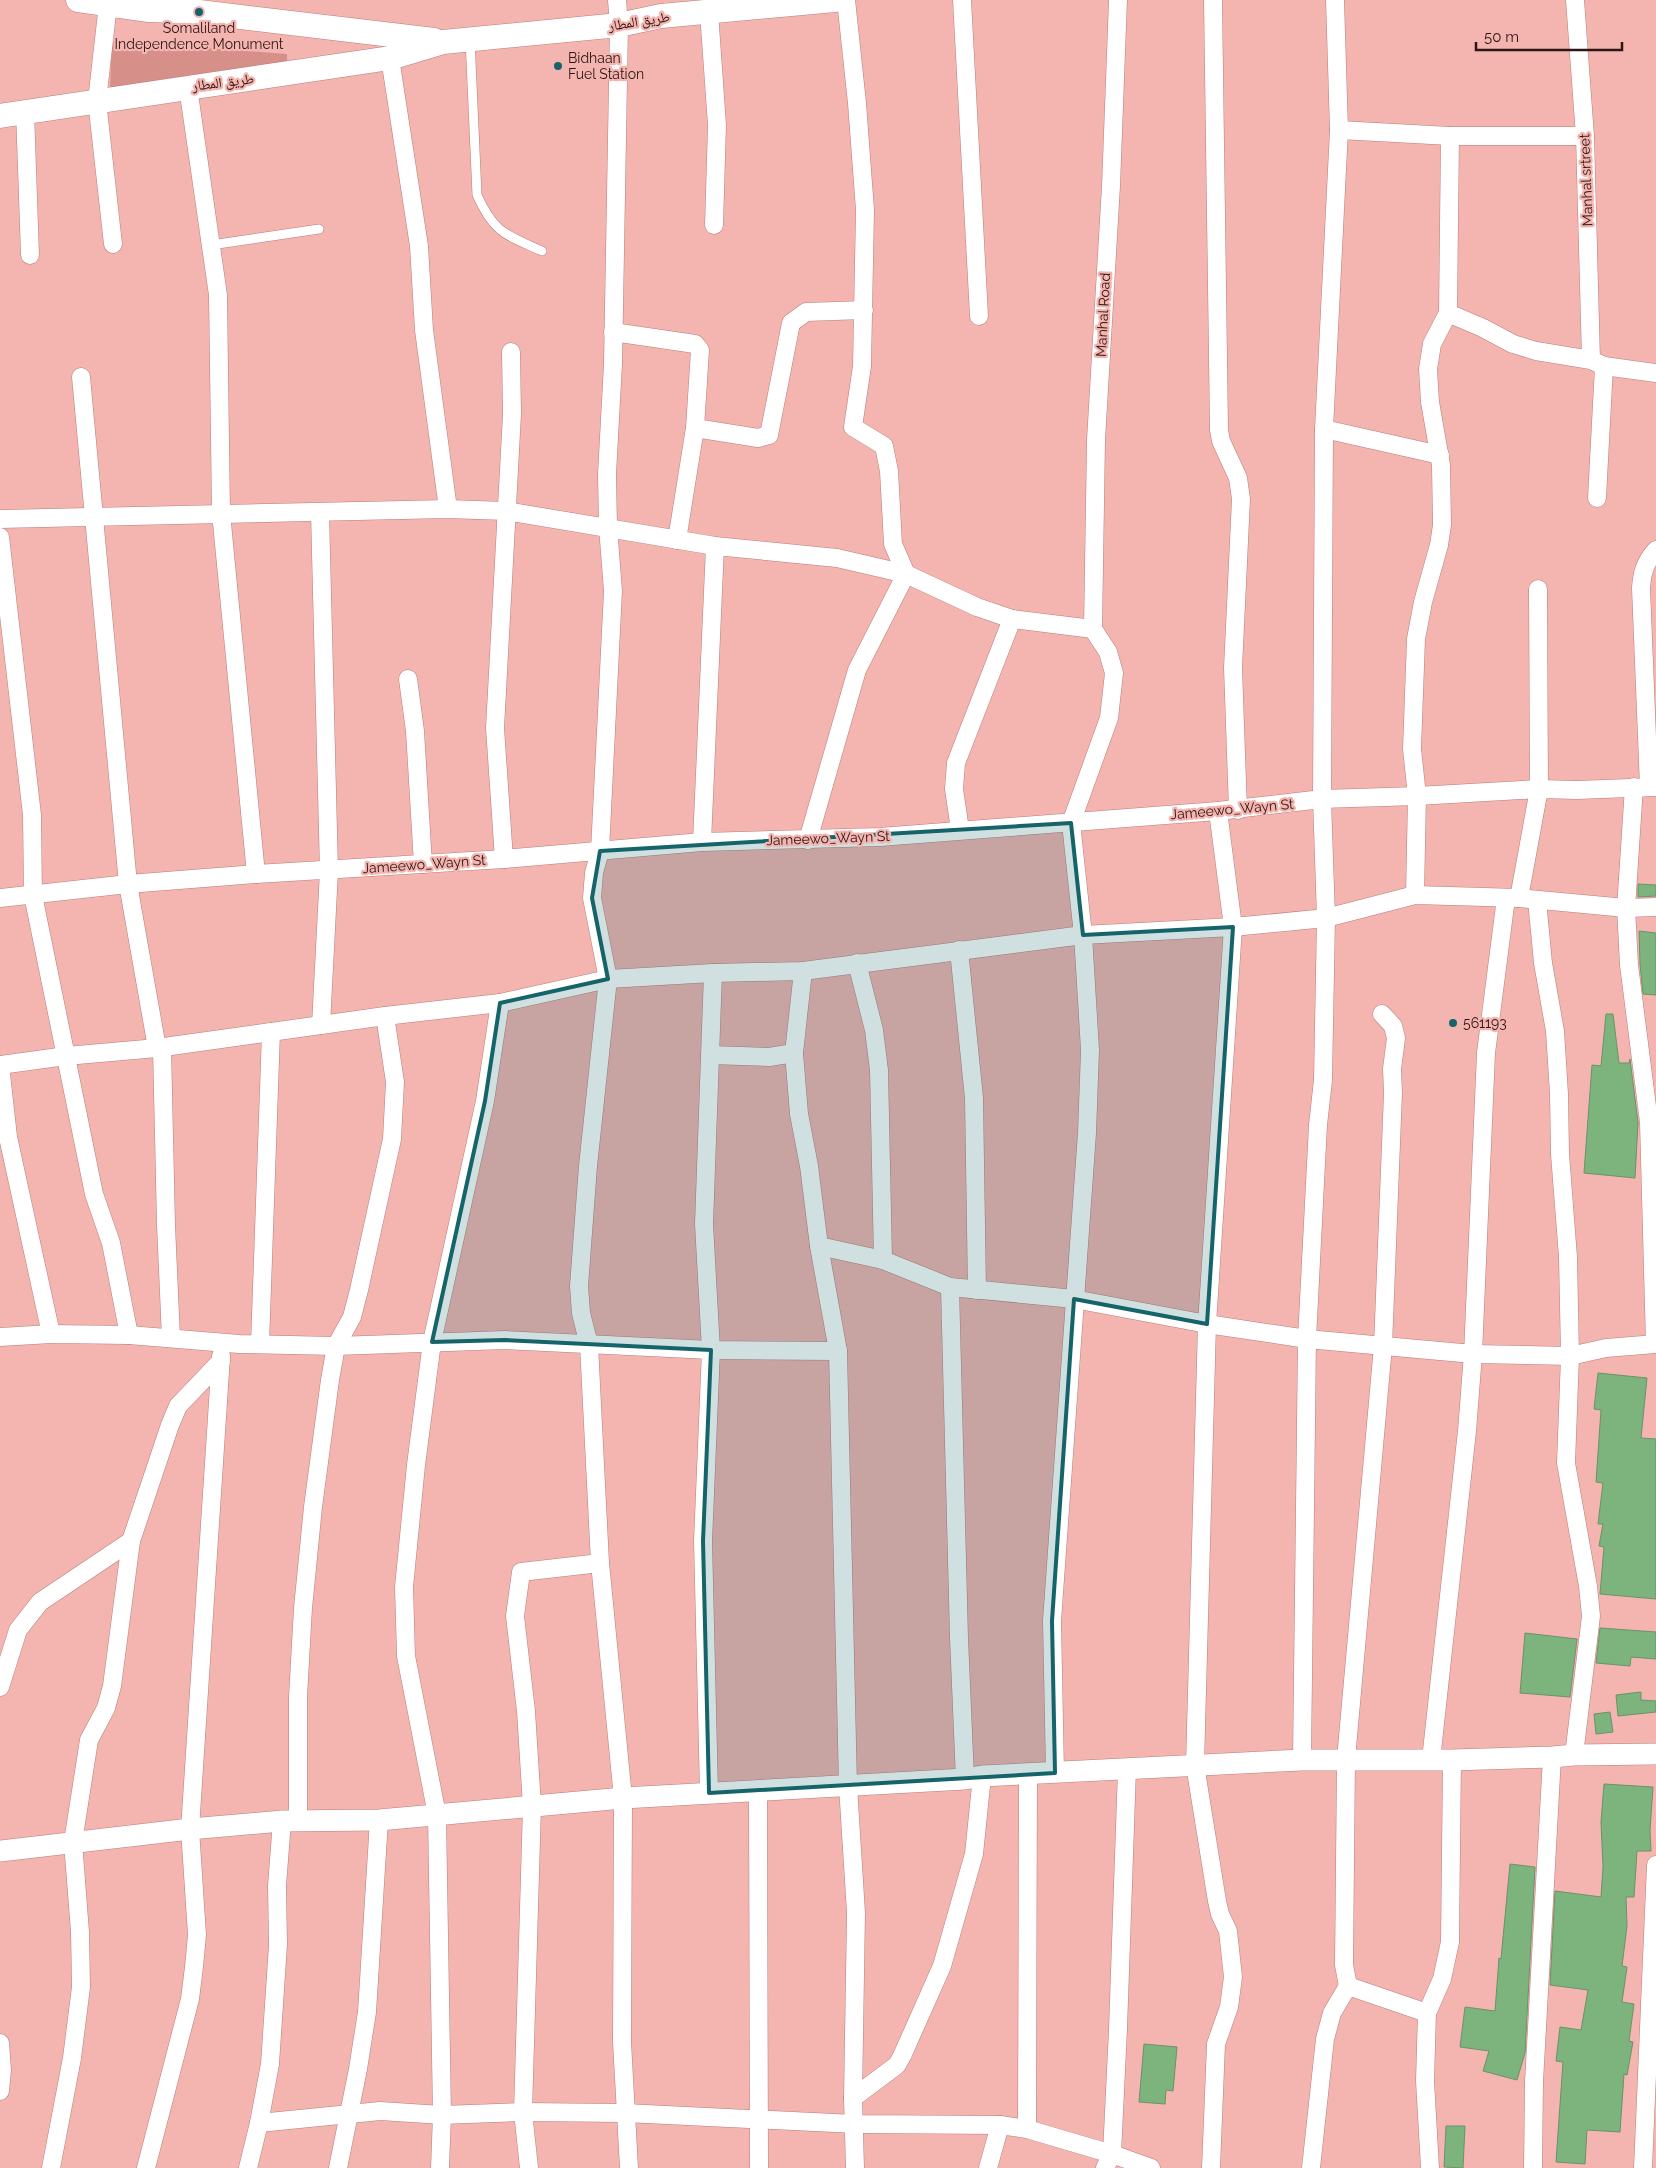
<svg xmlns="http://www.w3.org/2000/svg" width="1656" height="2168" font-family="Raleway,'Noto Naskh Arabic',sans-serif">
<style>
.green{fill:#d78f8a}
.building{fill:#7db37c;stroke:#6a9369}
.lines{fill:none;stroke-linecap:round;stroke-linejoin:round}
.service-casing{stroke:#b97d79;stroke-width:10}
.minor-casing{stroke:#b97d79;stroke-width:19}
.tertiary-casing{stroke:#b97d79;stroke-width:22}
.secondary-casing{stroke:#b97d79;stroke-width:25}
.service{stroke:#fff;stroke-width:9}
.minor{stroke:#fff;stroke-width:18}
.tertiary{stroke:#fff;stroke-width:21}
.secondary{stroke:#fff;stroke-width:24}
.marked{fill:#15646a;fill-opacity:0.2;stroke:#15646a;stroke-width:4;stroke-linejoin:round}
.poi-dot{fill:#15646a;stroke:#f4b4af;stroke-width:2}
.labels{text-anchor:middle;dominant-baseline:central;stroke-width:4.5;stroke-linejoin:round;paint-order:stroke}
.street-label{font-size:14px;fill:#2d1614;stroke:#f4b4af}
.poi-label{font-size:14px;fill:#2d1614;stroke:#f4b4af;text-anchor:start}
</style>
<rect width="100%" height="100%" fill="#f4b4af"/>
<polygon class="green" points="112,41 287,54 287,66 110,88"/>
<g class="building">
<polygon points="1638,884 1656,885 1656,896 1638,897"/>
<polygon points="1639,931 1656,933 1656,995 1643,994 1640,964"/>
<polygon points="1606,1014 1613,1014 1619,1063 1629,1063 1630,1059 1638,1123 1635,1178 1584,1173 1592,1065 1601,1066"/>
<polygon points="1598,1373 1647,1378 1641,1438 1656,1439 1656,1599 1600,1594 1604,1547 1599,1546 1603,1524 1598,1524 1603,1483 1596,1482 1601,1410 1594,1409"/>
<polygon points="1600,1628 1656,1632 1656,1659 1631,1657 1630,1666 1596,1663"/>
<polygon points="1525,1633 1577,1639 1570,1697 1520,1693"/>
<polygon points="1641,1692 1641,1700 1656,1701 1656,1712 1618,1716 1616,1695"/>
<polygon points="1610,1712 1613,1732 1596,1734 1594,1714"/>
<polygon points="1604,1784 1653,1787 1650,1830 1651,1851 1637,1851 1634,1897 1626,1897 1627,1926 1622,1966 1627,1967 1622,2002 1634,2004 1629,2041 1633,2042 1627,2075 1624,2074 1620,2132 1587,2130 1585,2164 1556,2162 1563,2062 1556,2061 1560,2027 1581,2030 1588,1990 1550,1985 1555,1891 1601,1897 1603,1867 1601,1822"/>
<polygon points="1510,1864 1535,1867 1525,2053 1517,2080 1483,2071 1489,2051 1460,2047 1465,2007 1495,2011 1499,1958 1501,1959"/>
<polygon points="1144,2044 1177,2047 1173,2091 1166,2090 1165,2104 1139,2102"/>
<polygon points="1446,2126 1465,2126 1463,2168 1444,2167"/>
</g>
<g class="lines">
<g class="service-casing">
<g id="service">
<path d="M470,39L477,195C494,233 506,235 542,251"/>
<polyline points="211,245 319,229"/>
</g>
</g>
<g class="minor-casing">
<g id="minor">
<polyline points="617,0 619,25 613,364 607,474 608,527 613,591 600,851 594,873 592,898 608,979 588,1166 579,1286 581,1313 589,1345 600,1563 623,1798 622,2042 629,2168"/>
<polyline points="962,0 979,316"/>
<polyline points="1213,0 1219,430 1221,441 1238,478 1241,499 1233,668 1238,810"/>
<polyline points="1575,0 1585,136 1591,360"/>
<polyline points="108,4 97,101 113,244"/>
<polyline points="709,12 717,125 714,225"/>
<polyline points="390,58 419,246 424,330 448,509"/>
<polyline points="188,87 218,295 221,513 256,874"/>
<polyline points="25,111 30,255"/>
<polyline points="1339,130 1450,136 1585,136"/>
<polyline points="1450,136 1448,313 1483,328 1513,344 1536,351 1591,360 1604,366 1656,373"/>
<polyline points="613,332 695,344 700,350 695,428 758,438 769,435 791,323 806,312 864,310"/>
<polyline points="81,377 128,884 157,1048"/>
<polyline points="1324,429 1440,455"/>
<polyline points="1597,498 1604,366"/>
<polyline points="320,513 329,871 321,1025"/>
<polyline points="0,519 448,509 506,511 715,546 837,558 906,574 977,607 1012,619 1093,629 1108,652 1114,673 1109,718 1071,823 1083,935 1090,1050 1087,1133 1052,1621 1055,1773"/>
<polyline points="0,537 32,815 33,895 94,1194 111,1243 129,1335"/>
<polyline points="677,540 695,428"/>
<polyline points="1093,629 1096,440 1111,186 1118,0"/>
<polyline points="408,679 415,731 423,864"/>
<polyline points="1634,787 1626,908 1629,965 1649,1122 1655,1344"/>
<path d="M1649,787L1641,588C1642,573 1645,562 1656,550"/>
<polyline points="960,830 954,789 956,763 1012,619"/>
<polyline points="808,840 857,670 906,574 893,544 889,471 884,446 853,427 862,366 865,210 857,103 846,0"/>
<polyline points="702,842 715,546"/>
<polyline points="504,859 495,728 512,414 511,352"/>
<polyline points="1415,895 1417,796 1412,749 1416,639 1423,602 1439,545 1442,525 1441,465 1430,402 1428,369 1432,344 1448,313"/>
<polyline points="0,898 128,884 256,874 504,859 702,842 880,837 1218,811 1322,799 1417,796 1539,789 1577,790 1656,787"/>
<polyline points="1519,898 1539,789 1538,589"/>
<polyline points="1537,900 1543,963 1555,1031 1559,1094 1560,1154 1568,1257 1570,1356 1566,1463 1588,1586 1591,1616 1574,1755"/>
<polyline points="959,950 974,1098 977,1290"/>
<polyline points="857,963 874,1030 879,1070 883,1260"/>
<polyline points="803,971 794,1053 799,1114 809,1166 819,1246 838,1351 848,1786 856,1913 853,2098 855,2168"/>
<polyline points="1382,1014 1393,1026 1396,1038 1392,1069 1393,1093 1383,1346 1346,1759 1344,1965 1348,1986 1427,2013"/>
<polyline points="162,1047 166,1225 171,1338"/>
<polyline points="710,1055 769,1057 794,1053"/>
<polyline points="0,1065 66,1056 157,1048 385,1016 500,1003 608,979 713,973 803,971 1083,935 1233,927 1326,918 1415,895 1519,898 1626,908 1656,907"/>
<polyline points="0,1065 8,1137 51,1334"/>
<polyline points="819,1246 883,1260 950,1287 1074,1299 1207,1324 1307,1339 1473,1354 1570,1356 1606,1348 1656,1344"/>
<polyline points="950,1287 959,1638 965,1779"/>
<polyline points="0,1337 51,1334 129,1335 239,1344 336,1346 505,1340 711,1350 838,1351"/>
<polyline points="260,1344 271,1032"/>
<polyline points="0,1687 18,1630 40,1602 131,1541"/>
<polyline points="1302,1760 1307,1339 1318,1125 1323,1080 1326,918 1322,799 1324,429 1339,130 1335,0"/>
<polyline points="1431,1760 1467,1431 1473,1354 1486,1053 1506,898"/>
<polyline points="758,1791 759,2168"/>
<polyline points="709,1793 703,1541 711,1350 704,1224 713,973"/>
<polyline points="298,1821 298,1697 303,1608 313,1507 330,1380 336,1346 352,1317 359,1290 392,1139 395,1082 385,1016"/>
<polyline points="0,2043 2,2070 0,2091"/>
<polyline points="853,2098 897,2065 902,2056 942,1966 974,1854 982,1776"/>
<polyline points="259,2123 380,2111 442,2115 523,2112 625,2113 855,2124 1000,2125 1027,2129 1112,2154 1151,2168"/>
<polyline points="1027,2129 1028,1775"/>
<polyline points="51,2168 72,2058 81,1987 80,1932 73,1842 89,1740 106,1708 112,1686 131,1541 170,1425 178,1406 221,1361"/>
<polyline points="146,2168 190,1999 194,1967 197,1935 190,1829 221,1356"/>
<polyline points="248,2168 259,2123 270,2064 278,1945 277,1886 282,1821"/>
<polyline points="338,2168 358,2069 367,2012 379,1820"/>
<polyline points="440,2168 442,2115 437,1815 406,1656 404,1587 416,1465 432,1342 485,1101 500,1003"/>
<polyline points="529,2168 523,2112 532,1806 526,1711 515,1616 521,1572 600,1563"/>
<polyline points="988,2168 1000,2125"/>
<polyline points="1105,2168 1112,2154 1118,2029 1127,1769"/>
<polyline points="1211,2168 1216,2044 1229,2007 1233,1977 1228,1931 1220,1914 1217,1901 1195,1765 1207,1324 1233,927 1218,811"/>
<polyline points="1311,2168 1325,2039 1332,2013 1348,1986"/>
<polyline points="1430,2168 1425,2081 1427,2013 1442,1979 1450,1942 1452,1760"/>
<polyline points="1533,2168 1534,2082 1552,1757"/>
<polyline points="1643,2168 1656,1865"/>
</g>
</g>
<g class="tertiary-casing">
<polyline id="tertiary" points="0,1851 190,1829 282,1821 379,1820 623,1798 965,1779 982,1776 1302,1760 1452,1760 1552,1757 1574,1755 1656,1754"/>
</g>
<g class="secondary-casing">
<g id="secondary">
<polyline points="78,0 149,10 199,12 434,40"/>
<polyline points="0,116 390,58 443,42 619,25 661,16 835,0"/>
</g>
</g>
<use href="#service" class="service"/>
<use href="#minor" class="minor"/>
<use href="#tertiary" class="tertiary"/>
<use href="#secondary" class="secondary"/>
</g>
<path class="marked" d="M1071,823L1083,935L1233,927L1207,1324L1074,1299L1052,1621L1055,1773L709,1793L703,1541L711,1350L505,1340L432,1342L485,1101L500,1003L608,979L592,898L600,851Z"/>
<g class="poi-dot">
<circle cx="199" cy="12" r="5"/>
<circle cx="558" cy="66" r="5"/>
<circle cx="1453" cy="1023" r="5"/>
</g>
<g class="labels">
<g class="street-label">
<text transform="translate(639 21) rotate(-9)">طريق المطار</text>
<text transform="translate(223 82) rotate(-7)">طريق المطار</text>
<text transform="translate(1586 180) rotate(-92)">Manhal srtreet</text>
<text transform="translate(1103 315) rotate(-87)">Manhal Road</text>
<text transform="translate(1232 809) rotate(-5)">Jameewo_Wayn St</text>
<text transform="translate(828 838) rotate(-2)">Jameewo_Wayn St</text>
<text transform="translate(424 864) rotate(-4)">Jameewo_Wayn St</text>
</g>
<g class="poi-label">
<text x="199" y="28" text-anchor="middle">Somaliland<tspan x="199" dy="16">Independence Monument</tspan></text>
<text x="568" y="58">Bidhaan<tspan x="568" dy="16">Fuel Station</tspan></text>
<text x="1463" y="1023">561193</text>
</g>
</g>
<path d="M1476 42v8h146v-8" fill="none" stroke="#2d1614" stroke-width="2.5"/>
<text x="1484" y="42" font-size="15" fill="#2d1614" stroke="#f4b4af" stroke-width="4" paint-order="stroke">50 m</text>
</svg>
